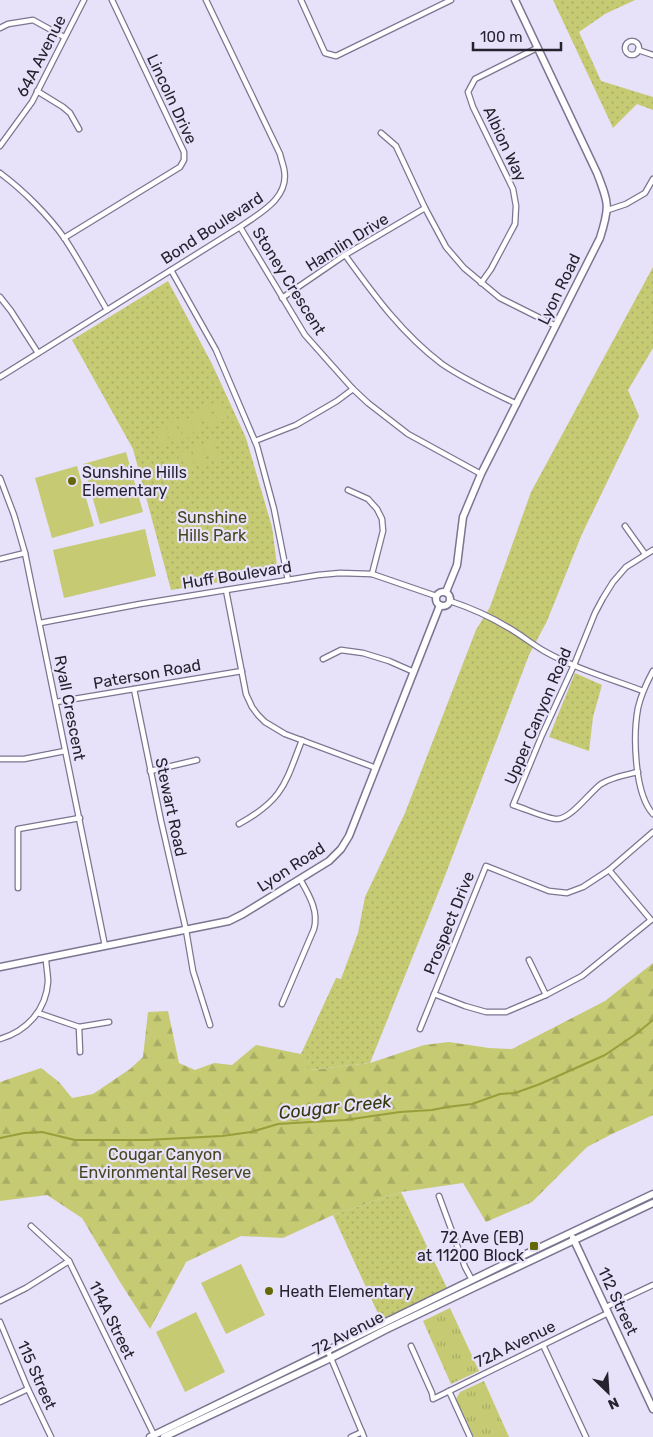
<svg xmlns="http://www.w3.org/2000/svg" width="653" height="1437" font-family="Rubik,sans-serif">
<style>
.grass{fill:url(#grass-tufts)}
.forest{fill:url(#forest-firs)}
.park{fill:url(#park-dots)}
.pitch{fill:#c5ca73}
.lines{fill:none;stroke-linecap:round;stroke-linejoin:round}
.stream{stroke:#9a9e3a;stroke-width:2}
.street-casing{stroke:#7c7590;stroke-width:7}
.secondary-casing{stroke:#7c7590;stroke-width:9}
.street{stroke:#fff;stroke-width:4.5}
.secondary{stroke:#fff;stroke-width:6}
.poi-dot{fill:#656805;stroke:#e7e1fa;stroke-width:2}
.labels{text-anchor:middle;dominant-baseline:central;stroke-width:4.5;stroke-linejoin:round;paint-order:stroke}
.street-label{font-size:16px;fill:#26232e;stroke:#e7e1fa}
.poi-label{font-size:16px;fill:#26232e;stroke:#e7e1fa;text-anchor:start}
.park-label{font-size:16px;fill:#44461d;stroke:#e7e1fa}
.water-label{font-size:18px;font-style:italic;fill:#35370d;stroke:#e7e1fa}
</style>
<defs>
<pattern id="grass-tufts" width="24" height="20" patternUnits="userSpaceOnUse" patternTransform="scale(1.25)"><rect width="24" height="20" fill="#c5ca73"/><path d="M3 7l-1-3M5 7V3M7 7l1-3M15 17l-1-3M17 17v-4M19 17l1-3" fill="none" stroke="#a9ad64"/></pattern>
<pattern id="forest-firs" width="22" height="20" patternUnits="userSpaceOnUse" patternTransform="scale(1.25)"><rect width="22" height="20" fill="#c5ca73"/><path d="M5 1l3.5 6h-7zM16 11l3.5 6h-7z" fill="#a9ad64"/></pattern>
<pattern id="park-dots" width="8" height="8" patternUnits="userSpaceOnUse" patternTransform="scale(1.25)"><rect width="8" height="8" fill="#c5ca73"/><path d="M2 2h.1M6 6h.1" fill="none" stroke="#a9ad64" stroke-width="1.8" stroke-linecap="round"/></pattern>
</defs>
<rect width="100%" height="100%" fill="#e7e1fa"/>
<g class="grass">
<polygon points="450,1308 479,1371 451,1384 423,1321"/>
<polygon points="484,1381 509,1437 474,1437 456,1399 460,1392"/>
</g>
<polygon class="forest" points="653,963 653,1115 612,1134 587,1147 532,1202 486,1222 463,1183 401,1192 333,1215 283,1238 241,1236 186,1262 150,1329 120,1282 82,1218 47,1195 0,1201 0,1082 41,1068 59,1082 72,1098 93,1094 130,1069 143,1057 148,1012 168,1011 179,1063 195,1070 214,1063 232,1065 256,1045 301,1054 310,1070 370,1063 424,1045 449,1042 489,1048 512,1049 605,1001"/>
<g class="park">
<polygon points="553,0 635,0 605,14 579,32 601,81 653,97 653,110 637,104 613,128"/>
<polygon points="653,267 653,348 628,390 639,416 582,534 547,621 529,655 443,881 370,1063 309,1070 301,1054 336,978 341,979 358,933 365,897 405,813 476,630 490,607 531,492"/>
<polygon points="168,281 212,364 246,438 272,527 278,573 171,590 133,449 72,340"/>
<polygon points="575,673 602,685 593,717 589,751 549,737"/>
<polygon points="401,1192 447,1288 381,1320 333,1215"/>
</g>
<g class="pitch">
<polygon points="219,400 228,419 219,423 211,404"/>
<polygon points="208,405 217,424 208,428 199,409"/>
<polygon points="197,411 205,430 196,434 188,414"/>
<polygon points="186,416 194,435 185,439 177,420"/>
<polygon points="174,421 183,440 174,444 166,425"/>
<polygon points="163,426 171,445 162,449 154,430"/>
<polygon points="212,439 220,458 211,462 203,443"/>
<polygon points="200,444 208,463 199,467 191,448"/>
<polygon points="188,450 196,469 188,473 179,453"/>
<polygon points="126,452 143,512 100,524 83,464"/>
<polygon points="176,455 185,474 176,478 168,459"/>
<polygon points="77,466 94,526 52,538 35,478"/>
<polygon points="145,529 156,576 64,598 53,550"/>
<polygon points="241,1264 265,1315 226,1334 201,1283"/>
<polygon points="196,1312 225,1372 185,1392 156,1332"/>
</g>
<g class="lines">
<polyline class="stream" points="0,1138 24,1133 42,1132 75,1140 147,1140 222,1136 251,1132 278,1124 345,1120 400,1112 432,1110 447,1107 472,1104 500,1094 515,1093 540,1084 605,1055 636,1034 653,1020"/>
<g class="street-casing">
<g id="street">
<polyline points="301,0 325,53 336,56 451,0"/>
<polyline points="0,28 8,24 33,20 64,37"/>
<circle cx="632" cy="48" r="7"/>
<polyline points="638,50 653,55"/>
<polyline points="37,91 63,107 70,113 79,129"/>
<polyline points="381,133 396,146 425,208 446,247 464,268 500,298 556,326"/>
<polyline points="0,146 32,102 84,0"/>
<path d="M0,173C23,190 49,216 65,239C80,262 93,286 107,310"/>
<polyline points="608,210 626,204 645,193 653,179"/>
<polyline points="240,227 305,335 353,389 368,403 408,434 481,474"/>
<polyline points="64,238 180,167 184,160 184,152 112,0"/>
<path d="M345,255C374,295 402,334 442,364C465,380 492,392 517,404"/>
<polyline points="171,270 216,350 257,446 274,509 288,580"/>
<polyline points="481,283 491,269 515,224 516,206 513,189 473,107 468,92 475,79 537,48"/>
<polyline points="0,297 11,311 38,353"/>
<polyline points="282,298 345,255 425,208"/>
<path d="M0,377L240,227C260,213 290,198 284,169C283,164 281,159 280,154L206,0"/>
<polyline points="255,441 296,425 337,401 353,389"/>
<polyline points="0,478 14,515 25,553 105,946"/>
<polyline points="348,490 368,499 377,509 382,519 383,531 372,574"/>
<polyline points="625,526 645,554"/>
<polyline points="0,559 25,553"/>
<polyline points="226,590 246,694 252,707 258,715 265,722 285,734 376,768"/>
<path d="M450,601C471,608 491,617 509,628C521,635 532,644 544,651C574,668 611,679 643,691"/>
<polyline points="40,623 140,604 318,575 340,573 372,574 436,596"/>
<polyline points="323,659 341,650 363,653 389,661 414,672"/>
<path d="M653,671C647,682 641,695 638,708C633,735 634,793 653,814"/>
<polyline points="134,689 161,821 186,930 193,971 210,1025"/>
<polyline points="56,702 242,671"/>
<polyline points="0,759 24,759 65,751"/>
<polyline points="150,771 197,760"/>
<path d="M638,772C625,775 612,777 601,784C589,793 571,819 557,819C547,819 524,808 513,805L542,735L574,665L595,613L603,598L613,582L626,567L653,550"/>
<path d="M239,824C283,800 285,784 302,740"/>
<polyline points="18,888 18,829 80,818"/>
<polyline points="529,960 546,995"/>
<polyline points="434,994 465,1006 486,1012 506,1012 546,995 582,976 651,920 609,870"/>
<path d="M282,1004L314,929C319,911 309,895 300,879"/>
<polyline points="38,1013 79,1027 109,1022"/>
<polyline points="79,1027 80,1052"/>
<polyline points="420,1029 486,866 549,891 567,893 583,887 609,870 653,832"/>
<path d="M0,1039C27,1031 46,1010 48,982C48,974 46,966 46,958"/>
<polyline points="439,1196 465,1267 472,1280"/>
<polyline points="31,1226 69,1261 154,1435"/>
<polyline points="0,1301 26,1288 69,1261"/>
<polyline points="606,1307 653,1285"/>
<polyline points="0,1322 28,1389 51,1437"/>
<polyline points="543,1345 586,1437"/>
<polyline points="411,1346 432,1393 433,1399 608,1313"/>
<polyline points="328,1351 364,1437"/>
<polyline points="449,1391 470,1437"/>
<polyline points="0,1402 28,1389"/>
<polyline points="351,1437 362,1432"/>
</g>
</g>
<g class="secondary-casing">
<g id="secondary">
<circle cx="443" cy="599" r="7"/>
<path d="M446,592L457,565L463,517L481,474L600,238C610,206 609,204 597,173L515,0"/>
<polyline points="0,967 229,921 243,914 329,861 341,849 349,836 440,605"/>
<polyline points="573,1238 653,1409"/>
<polyline points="150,1437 509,1262 653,1194"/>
<polyline points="164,1437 331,1358 385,1330 475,1287 653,1203"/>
</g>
</g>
<use href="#street" class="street"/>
<use href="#secondary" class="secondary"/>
</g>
<g class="poi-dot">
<circle cx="72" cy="481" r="5"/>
<rect x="529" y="1241" width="10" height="10" rx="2.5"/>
<circle cx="269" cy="1291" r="5"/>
</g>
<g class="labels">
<g class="street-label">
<text transform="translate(41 56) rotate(-63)">64A Avenue</text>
<text transform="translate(172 99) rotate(65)">Lincoln Drive</text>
<text transform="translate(505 144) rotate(65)">Albion Way</text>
<text transform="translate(212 228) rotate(-33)">Bond Boulevard</text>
<text transform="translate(347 242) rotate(-32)">Hamlin Drive</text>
<text transform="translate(289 281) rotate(58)">Stoney Crescent</text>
<text transform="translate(559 289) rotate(-64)">Lyon Road</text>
<text transform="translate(237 575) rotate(-9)">Huff Boulevard</text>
<text transform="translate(147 674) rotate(-10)">Paterson Road</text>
<text transform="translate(70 708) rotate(79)">Ryall Crescent</text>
<text transform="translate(538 716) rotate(-67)">Upper Canyon Road</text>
<text transform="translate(171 807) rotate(78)">Stewart Road</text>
<text transform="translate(291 867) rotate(-33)">Lyon Road</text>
<text transform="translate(449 923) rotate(-68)">Prospect Drive</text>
<text transform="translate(618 1301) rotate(65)">112 Street</text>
<text transform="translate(112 1320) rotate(64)">114A Street</text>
<text transform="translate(348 1333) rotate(-27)">72 Avenue</text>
<text transform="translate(515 1344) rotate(-26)">72A Avenue</text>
<text transform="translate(37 1375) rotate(66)">115 Street</text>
</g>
<g class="poi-label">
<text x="82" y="472">Sunshine Hills<tspan x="82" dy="18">Elementary</tspan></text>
<text x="524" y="1237" text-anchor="end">72 Ave (EB)<tspan x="524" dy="18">at 11200 Block</tspan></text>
<text x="279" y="1291">Heath Elementary</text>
</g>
<g class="park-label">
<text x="212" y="517">Sunshine<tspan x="212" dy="18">Hills Park</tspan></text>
<text x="165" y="1154">Cougar Canyon<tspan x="165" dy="18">Environmental Reserve</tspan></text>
</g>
<g class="water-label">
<text transform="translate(335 1107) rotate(-6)">Cougar Creek</text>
</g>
</g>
<g transform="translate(608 1392) rotate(155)" stroke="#e7e1fa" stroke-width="4" paint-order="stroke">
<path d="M0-4L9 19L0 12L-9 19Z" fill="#26232e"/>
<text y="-8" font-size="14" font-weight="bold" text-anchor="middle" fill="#26232e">N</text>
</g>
<path d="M473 42v8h88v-8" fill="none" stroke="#26232e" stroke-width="2.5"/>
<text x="480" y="42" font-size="15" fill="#26232e" stroke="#e7e1fa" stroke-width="4" paint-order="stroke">100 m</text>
</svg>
